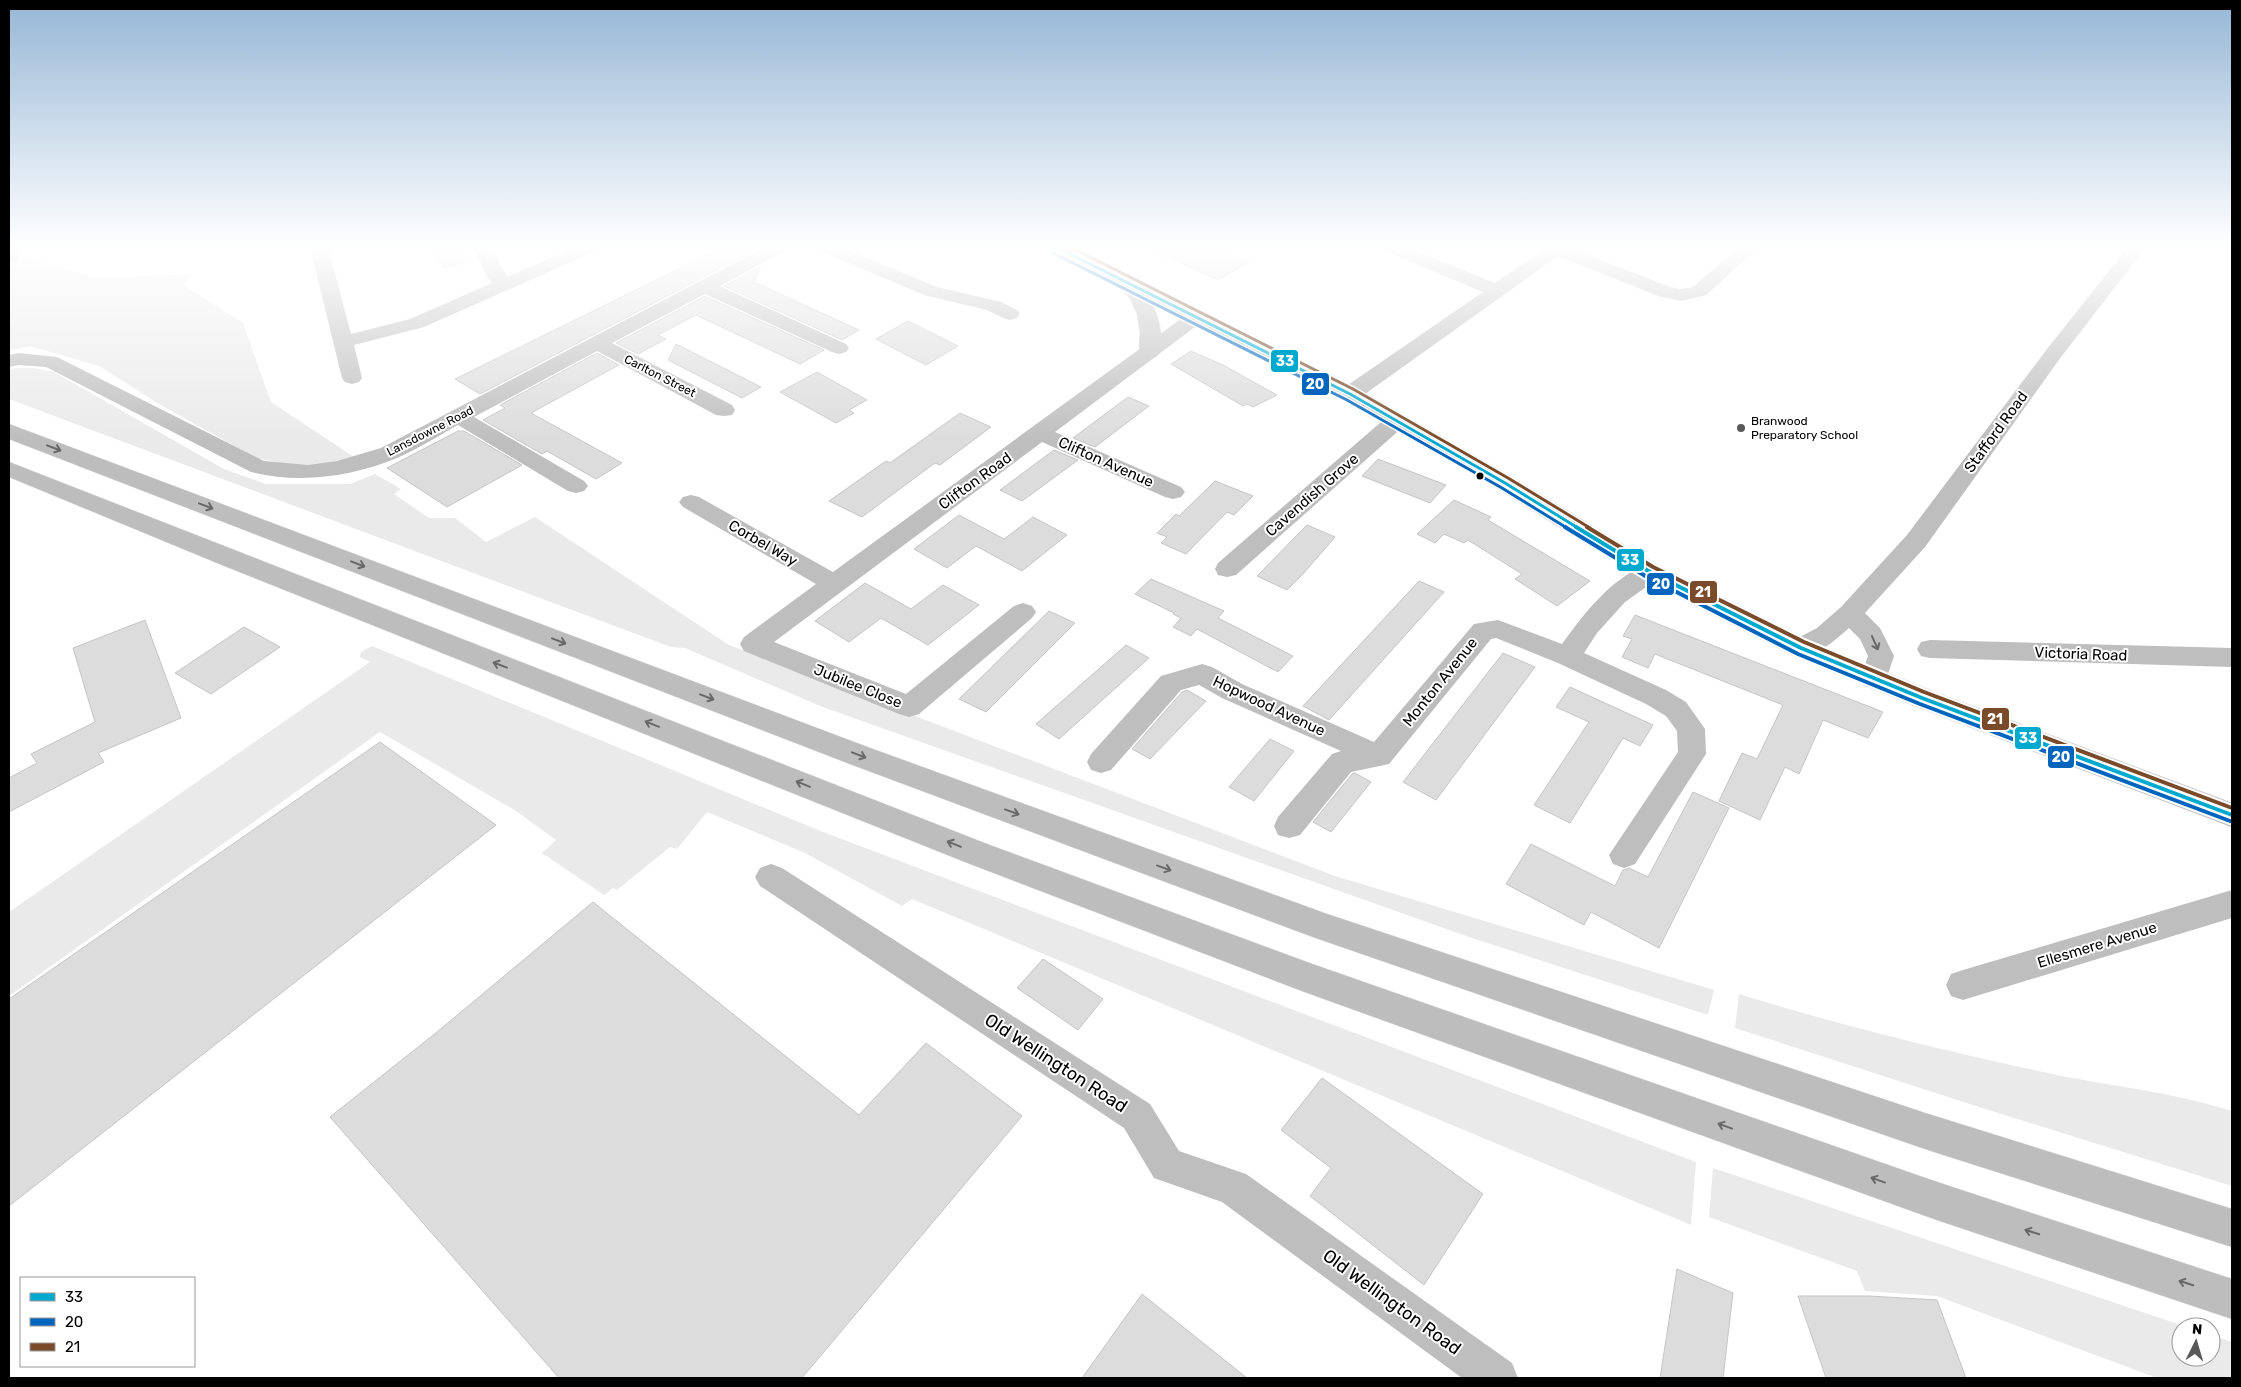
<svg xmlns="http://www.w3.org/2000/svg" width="2241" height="1387" font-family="Rubik,sans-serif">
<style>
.green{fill:#eaeaea}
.building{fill:#dcdcdc;stroke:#c5c5c5}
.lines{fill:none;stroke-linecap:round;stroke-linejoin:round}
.major-casing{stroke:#dbdbdb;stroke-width:1}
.highway-casing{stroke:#dbdbdb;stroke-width:1}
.minor{fill:#bebebe;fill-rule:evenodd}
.major{fill:#bdbdbd;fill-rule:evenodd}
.highway{fill:#bdbdbd;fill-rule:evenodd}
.bus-1-far1-casing{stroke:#fff;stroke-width:6}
.bus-1-casing{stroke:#fff;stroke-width:8}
.bus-2-far1-casing{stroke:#fff;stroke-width:6}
.bus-2-casing{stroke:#fff;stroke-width:8}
.bus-3-far1-casing{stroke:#fff;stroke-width:6}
.bus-3-casing{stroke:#fff;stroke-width:8}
.bus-1-far1{stroke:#00a9ce;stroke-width:3}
.bus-1{stroke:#00a9ce;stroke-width:4}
.bus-2-far1{stroke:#0065bd;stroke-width:3}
.bus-2{stroke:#0065bd;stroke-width:4}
.bus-3-far1{stroke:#7a4b2a;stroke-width:3}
.bus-3{stroke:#7a4b2a;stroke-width:4}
.oneway{stroke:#686868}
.poi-dot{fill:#595959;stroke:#fff;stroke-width:2}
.bus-dot{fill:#000;stroke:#fff;stroke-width:2}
.labels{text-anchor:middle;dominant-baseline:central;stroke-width:4;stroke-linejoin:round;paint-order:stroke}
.far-street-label{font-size:12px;fill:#000;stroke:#fff}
.far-poi-label{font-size:12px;fill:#000;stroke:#fff;text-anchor:start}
.street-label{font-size:15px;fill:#000;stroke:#fff}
.near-street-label{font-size:18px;fill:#000;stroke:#fff}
.line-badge{stroke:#fff;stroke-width:2}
.badge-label{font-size:14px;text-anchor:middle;font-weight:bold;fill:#fff}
</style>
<rect width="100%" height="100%" fill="#fff"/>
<g class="green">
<polygon points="25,258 93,277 190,275 185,286 243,323 271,402 354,457 317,465 289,465 256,458 159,404 99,366 30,346 9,351 9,265"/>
<polygon points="15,368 34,368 54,372 224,469 266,484 350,484 375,474 401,489 394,494 429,518 455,518 486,542 535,517 729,645 1335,876 1714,990 1708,1015 1469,937 820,706 685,648 671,647 9,399 9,370"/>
<polygon points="372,646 823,832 1696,1162 1691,1225 912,899 902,906 805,853 707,812 677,849 670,847 617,890 613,888 604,895 542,853 556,840 516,811 380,732 9,996 9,912 370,662 360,657 361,652"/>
<path d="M1739,994C1839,1025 1941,1050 2043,1072C2106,1086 2170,1091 2232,1111V1186L1976,1106L1735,1028Z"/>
<polygon points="1713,1168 2187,1327 2181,1327 2181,1357 2211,1357 2211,1335 2232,1342 2232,1378 2157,1378 1937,1296 1865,1291 1857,1271 1709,1217"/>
</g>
<g class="building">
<polygon points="434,247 458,247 465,262 444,268"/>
<polygon points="723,247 761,247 480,394 455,379"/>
<polygon points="1145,247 1198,247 1204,250 1213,247 1249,262 1218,280"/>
<polygon points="761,266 754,282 859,330 842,340 724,286"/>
<polygon points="705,296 824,350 800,364 696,315 658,335 666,339 638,354 616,343"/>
<polygon points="908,321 958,346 926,365 876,339"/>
<polygon points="676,344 761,387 742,398 668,360"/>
<polygon points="1191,351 1223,365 1277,395 1253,407 1247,404 1243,406 1171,364"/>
<polygon points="597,353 619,365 531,413 622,463 596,479 547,451 542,454 483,420 505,408 500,405"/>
<polygon points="817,372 867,400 849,410 854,413 836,423 780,392"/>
<polygon points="1128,397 1149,406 1095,447 1073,438"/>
<polygon points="960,413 991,427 940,465 935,463 862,517 829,501 886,461 890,463"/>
<polygon points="458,431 464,431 522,465 447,507 387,468"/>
<polygon points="1054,450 1078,460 1022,501 1000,490"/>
<polygon points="1378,459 1446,485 1430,503 1362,476"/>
<polygon points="1215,481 1253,496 1234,515 1227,512 1186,554 1161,543 1167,537 1157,533 1176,514 1179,516"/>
<polygon points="1454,500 1491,517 1488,520 1590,581 1557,606 1515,579 1522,574 1468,540 1464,543 1444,534 1435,543 1417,534"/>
<polygon points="959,515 1004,539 1033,517 1067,535 1022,571 976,546 947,568 914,549"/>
<polygon points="1307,525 1335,537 1303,574 1287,590 1257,576"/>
<polygon points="1151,579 1224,611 1218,618 1293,656 1278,672 1197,629 1191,636 1173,627 1181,618 1173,614 1174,613 1135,594"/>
<polygon points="1419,581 1444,592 1329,720 1303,706"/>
<polygon points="865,583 911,609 943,585 979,605 928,645 881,618 849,642 815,621"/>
<polygon points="1049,611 1075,623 986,712 959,699"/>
<polygon points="1635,615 1883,712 1868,738 1823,720 1799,774 1785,767 1760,820 1719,801 1742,753 1757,759 1783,705 1655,654 1648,668 1622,657 1632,639 1623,636"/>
<polygon points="145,620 181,718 98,753 104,762 9,812 9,778 37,763 31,754 95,722 73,648"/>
<polygon points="244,627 280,647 211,694 175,673"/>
<polygon points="1126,645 1149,658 1059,739 1036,724"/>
<polygon points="1503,653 1535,667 1436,800 1403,782"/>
<polygon points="1570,687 1653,725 1640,746 1623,738 1570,823 1534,805 1589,722 1556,707"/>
<polygon points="1187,690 1206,701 1150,759 1132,749 1182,692"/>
<polygon points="1270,739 1294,751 1254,801 1229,787"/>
<polygon points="380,742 496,825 9,1206 9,999"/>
<polygon points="1355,773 1371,782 1331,832 1313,822 1352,774"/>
<polygon points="1693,792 1729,808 1659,948 1591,912 1584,925 1506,884 1531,844 1615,886 1623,870 1629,868 1648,877"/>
<polygon points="593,902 859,1115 926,1043 1022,1116 802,1378 559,1378 330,1117 437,1032"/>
<polygon points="1043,959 1103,999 1078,1030 1017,988"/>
<polygon points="1322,1078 1483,1194 1424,1285 1310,1196 1331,1168 1281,1130"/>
<polygon points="1677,1269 1733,1293 1723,1378 1660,1378"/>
<polygon points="1142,1294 1247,1378 1082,1378"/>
<polygon points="1798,1296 1869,1296 1937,1300 1966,1378 1826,1378"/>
</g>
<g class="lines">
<g class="major-casing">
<path id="major" d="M1047,247H1070L1358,389L1513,478L1659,566L1810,641L1932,691L2232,803V827L1912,705L1792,655L1641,578L1497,488L1342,399L1151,302C1159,316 1166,342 1156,357L1149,359L1142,357L1139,353L1140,332L1137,314L1130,299L1119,286L1050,251Z"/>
</g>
<g class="highway-casing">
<g id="highway">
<polygon points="9,424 870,748 1327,914 1925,1113 2232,1209 2232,1247 1925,1149 1313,937 850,764 9,439"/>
<polygon points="9,462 987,844 1315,965 1934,1181 2232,1279 2232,1319 1934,1219 1302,991 965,862 222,565 9,477"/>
</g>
</g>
<g class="minor">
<polygon points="314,247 326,247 329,251 351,334 410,319 492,283 487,277 474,247 492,247 507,277 575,247 599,247 596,251 424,327 354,345 362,378 359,382 352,384 345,382 342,378 311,251"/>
<path d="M765,247H788L785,251L720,286L846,344L849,348L846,352L839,354L832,352L705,294L612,343L732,405L735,410L732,415L724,416L716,415L597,351L474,417L584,481L588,486L584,491L576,493L568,491L458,425C438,436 418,449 397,458C351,477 299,484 251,472L46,367L19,365L9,367V355L19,353L57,357L264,461L308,465L337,461L381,448Z"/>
<polygon points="817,247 841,247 937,287 1001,302 1017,310 1020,314 1017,318 1010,320 1003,318 987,310 924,295 820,251"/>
<polygon points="1382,247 1407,247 1495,283 1547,247 1568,247 1670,287 1681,289 1693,287 1739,247 1759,247 1706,295 1681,301 1658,296 1558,256 1358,399 1350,400 1342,399 1339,394 1342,389 1483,292 1385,251"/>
<path d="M2128,247H2146L2061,357L1925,547L1865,613L1880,628L1894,656L1884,686L1874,689L1864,686L1860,679L1868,656L1860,639L1849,628C1834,641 1813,661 1792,655L1788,648L1792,641L1817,628L1841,607L1907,535L2047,349Z"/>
<polygon points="9,248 15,250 20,257 18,261 9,262"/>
<polygon points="1196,311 1203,313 1206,317 1203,321 1055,432 1181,487 1185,492 1181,497 1173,499 1165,497 1042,442 774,642 906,694 1014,606 1023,603 1032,606 1036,612 1032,618 919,714 909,717 899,714 744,651 740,644 744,637 816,584 683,507 679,502 683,497 691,495 699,497 833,572 1189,313"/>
<polygon points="1396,414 1404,416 1407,421 1404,426 1236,575 1227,577 1218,575 1215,569 1218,563 1388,416"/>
<path d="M1650,564L1659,566L1662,572L1659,578L1625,602L1597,633L1584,653L1666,690L1686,702L1705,729L1706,754L1635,864L1624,868L1613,864L1609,855L1678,752L1677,731L1666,716L1646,704L1558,663L1496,638L1491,639L1389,764L1351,772L1300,835L1289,838L1278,835L1274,826L1278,817L1332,754L1341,751L1222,698L1199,685L1181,690L1111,770L1101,773L1091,770L1087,762L1091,754L1161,676L1202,664L1212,667L1242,684L1374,742L1474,624L1498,620L1562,644C1583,615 1614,574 1650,564Z"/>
<polygon points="1930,640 2232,648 2232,667 1930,658 1921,656 1917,649 1921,642"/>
<polygon points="771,864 782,868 1150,1104 1179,1151 1246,1174 1512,1363 1518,1378 1462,1378 1222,1202 1154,1178 1124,1128 760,886 755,877 760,868"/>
<polygon points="2232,890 2232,918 1963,1000 1951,996 1946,985 1951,974 1963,970"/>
</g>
<use href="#major" class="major"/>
<use href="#highway" class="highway"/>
<g class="bus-1-far1-casing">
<polyline id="bus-1-far1" points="1056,247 1350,394 1505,483 1578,528"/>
</g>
<g class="bus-1-casing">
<polyline id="bus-1" points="1576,527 1650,572 1801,648 1922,698 2232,815"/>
</g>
<g class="bus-2-far1-casing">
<polyline id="bus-2-far1" points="1053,253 1347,400 1502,488 1567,528"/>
</g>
<g class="bus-2-casing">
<polyline id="bus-2" points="1565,527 1647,577 1798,654 1920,704 2230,821"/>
</g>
<g class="bus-3-far1-casing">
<polyline id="bus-3-far1" points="1070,247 1353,389 1508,478 1590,528"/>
</g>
<g class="bus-3-casing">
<polyline id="bus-3" points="1587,527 1653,567 1804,642 1924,692 2232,808"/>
</g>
<use href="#bus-1-far1" class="bus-1-far1"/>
<use href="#bus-1" class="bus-1"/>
<use href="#bus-2-far1" class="bus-2-far1"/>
<use href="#bus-2" class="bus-2"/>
<use href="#bus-3-far1" class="bus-3-far1"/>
<use href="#bus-3" class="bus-3"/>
</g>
<defs><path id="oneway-shaft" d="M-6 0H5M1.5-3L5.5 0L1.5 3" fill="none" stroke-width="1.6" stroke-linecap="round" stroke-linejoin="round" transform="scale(1.25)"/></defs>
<g class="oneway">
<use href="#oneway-shaft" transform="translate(54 448) rotate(21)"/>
<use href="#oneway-shaft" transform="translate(206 506) rotate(21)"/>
<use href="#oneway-shaft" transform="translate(358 564) rotate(21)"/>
<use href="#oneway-shaft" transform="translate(559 641) rotate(21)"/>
<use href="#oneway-shaft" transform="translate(1875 643) rotate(66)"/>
<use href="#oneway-shaft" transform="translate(500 665) rotate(-159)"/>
<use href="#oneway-shaft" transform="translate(707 697) rotate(21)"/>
<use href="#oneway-shaft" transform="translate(652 724) rotate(-158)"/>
<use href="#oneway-shaft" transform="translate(859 755) rotate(21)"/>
<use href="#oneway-shaft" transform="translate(803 784) rotate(-158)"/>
<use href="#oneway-shaft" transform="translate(1012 812) rotate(20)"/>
<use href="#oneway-shaft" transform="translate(954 844) rotate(-158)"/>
<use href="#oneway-shaft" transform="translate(1164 868) rotate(20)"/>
<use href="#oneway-shaft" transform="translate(1725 1126) rotate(-160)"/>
<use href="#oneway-shaft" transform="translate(1878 1180) rotate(-160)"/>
<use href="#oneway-shaft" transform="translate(2032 1232) rotate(-162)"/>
<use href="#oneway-shaft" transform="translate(2186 1283) rotate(-162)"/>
</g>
<linearGradient id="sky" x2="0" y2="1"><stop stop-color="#96b7d6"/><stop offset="0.56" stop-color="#fff"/><stop offset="1" stop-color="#fff" stop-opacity="0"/></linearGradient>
<rect width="2241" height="441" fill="url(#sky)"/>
<circle class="poi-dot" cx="1741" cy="428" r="5"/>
<circle class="bus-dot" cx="1480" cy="476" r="4.5"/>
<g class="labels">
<g class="far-street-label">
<text transform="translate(660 376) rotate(27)">Carlton Street</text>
<text transform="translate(430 431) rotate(-27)">Lansdowne Road</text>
</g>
<g class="far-poi-label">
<text x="1751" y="421">Branwood<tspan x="1751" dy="14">Preparatory School</tspan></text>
</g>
<g class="street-label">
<text transform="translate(1996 432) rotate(-54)">Stafford Road</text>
<text transform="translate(1106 462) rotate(24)">Clifton Avenue</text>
<text transform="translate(975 481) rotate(-36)">Clifton Road</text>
<text transform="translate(1312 495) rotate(-41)">Cavendish Grove</text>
<text transform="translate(763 543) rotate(30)">Corbel Way</text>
<text transform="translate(2081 654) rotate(2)">Victoria Road</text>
<text transform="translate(1440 682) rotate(-51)">Monton Avenue</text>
<text transform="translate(858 686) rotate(22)">Jubilee Close</text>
<text transform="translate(1269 706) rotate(25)">Hopwood Avenue</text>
<text transform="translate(2097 945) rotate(-17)">Ellesmere Avenue</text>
</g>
<g class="near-street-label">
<text transform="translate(1056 1063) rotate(33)">Old Wellington Road</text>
<text transform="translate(1392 1302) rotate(36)">Old Wellington Road</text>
</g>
</g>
<g class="line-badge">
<rect x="1270" y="349" width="29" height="24" rx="5" fill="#00a9ce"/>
<rect x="1301" y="372" width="29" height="24" rx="5" fill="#0065bd"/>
<rect x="1616" y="548" width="29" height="24" rx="5" fill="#00a9ce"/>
<rect x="1646" y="572" width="29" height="24" rx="5" fill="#0065bd"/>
<rect x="1689" y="580" width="29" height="24" rx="5" fill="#7a4b2a"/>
<rect x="1981" y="707" width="29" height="24" rx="5" fill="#7a4b2a"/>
<rect x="2014" y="726" width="28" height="24" rx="5" fill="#00a9ce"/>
<rect x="2047" y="745" width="28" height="24" rx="5" fill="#0065bd"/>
</g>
<g class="badge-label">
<text x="1285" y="366">33</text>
<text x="1315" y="389">20</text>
<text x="1630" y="565">33</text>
<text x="1661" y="589">20</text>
<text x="1703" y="597">21</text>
<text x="1995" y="724">21</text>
<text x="2028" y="743">33</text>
<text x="2061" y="762">20</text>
</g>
<rect width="2241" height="1387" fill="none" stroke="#000000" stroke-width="20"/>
<rect x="20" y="1277" width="175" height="90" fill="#ffffff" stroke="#999999"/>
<rect x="30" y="1293" width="25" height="8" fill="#00a9ce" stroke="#999999"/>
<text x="65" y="1302" font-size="15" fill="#000000">33</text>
<rect x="30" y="1318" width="25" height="8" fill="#0065bd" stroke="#999999"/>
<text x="65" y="1327" font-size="15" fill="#000000">20</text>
<rect x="30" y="1343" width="25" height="8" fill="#7a4b2a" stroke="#999999"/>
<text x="65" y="1352" font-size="15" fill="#000000">21</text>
<g transform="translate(2196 1342) rotate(5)"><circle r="24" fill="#ffffff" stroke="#999999"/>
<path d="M0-4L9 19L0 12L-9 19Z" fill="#595959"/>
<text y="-8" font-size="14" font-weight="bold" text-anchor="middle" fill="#000000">N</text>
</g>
</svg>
